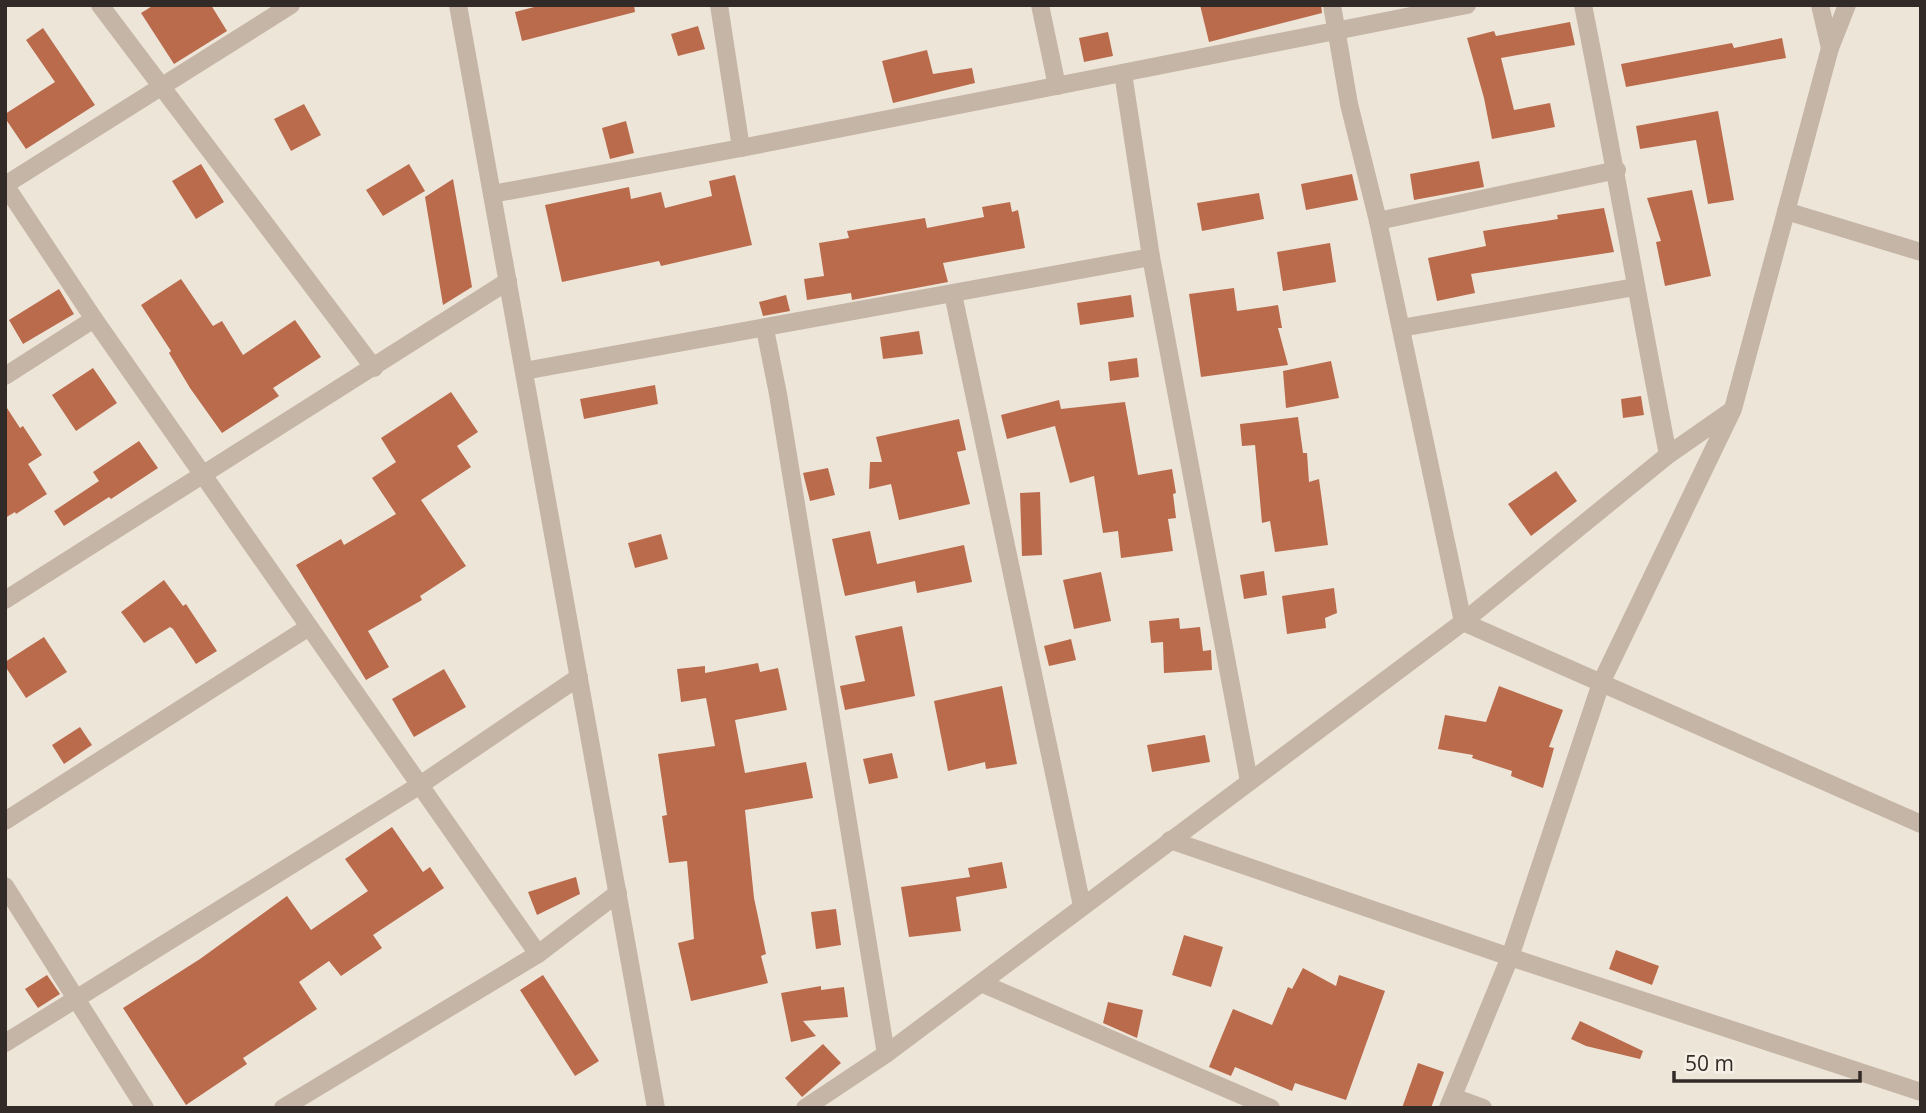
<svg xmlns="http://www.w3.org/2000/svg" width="1926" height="1113" font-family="'Open Sans',sans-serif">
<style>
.building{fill:#b96b4c}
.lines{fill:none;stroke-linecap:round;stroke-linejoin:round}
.street{stroke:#c5b5a6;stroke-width:18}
</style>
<rect width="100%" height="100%" fill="#eee5d9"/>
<g class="building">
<polygon points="154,5 211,5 227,31 174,64 141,13"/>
<polygon points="542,5 634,5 635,12 522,41 515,12"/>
<polygon points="1200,5 1321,5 1322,13 1209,42"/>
<polygon points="1570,22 1575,45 1501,58 1514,110 1550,103 1555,127 1492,139 1484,98 1467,38 1494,31 1496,36"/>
<polygon points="698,26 705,49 678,56 671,34"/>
<polygon points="43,28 95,105 26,149 5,118 5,114 55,82 26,40"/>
<polygon points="1108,32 1113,56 1084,62 1079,38"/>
<polygon points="1782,38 1786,58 1626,87 1621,64 1732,43 1734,48"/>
<polygon points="927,50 933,74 972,68 975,83 893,103 882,61"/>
<polygon points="304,104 321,135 291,151 274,119"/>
<polygon points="1718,111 1734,200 1708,204 1696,140 1640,149 1636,126"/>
<polygon points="626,121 634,153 610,159 602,128"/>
<polygon points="1479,161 1484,187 1414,200 1410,174"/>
<polygon points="201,164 224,202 196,219 172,181"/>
<polygon points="409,164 425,191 383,216 366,190"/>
<polygon points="1352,174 1358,200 1306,210 1301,184"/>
<polygon points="735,175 752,245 661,266 659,261 562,282 545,205 629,187 631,199 661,192 665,208 712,196 709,181"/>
<polygon points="453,179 472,287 443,305 425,197"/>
<polygon points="1692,190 1711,276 1665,286 1656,242 1661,241 1647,198"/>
<polygon points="1259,193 1264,219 1202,231 1197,203"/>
<polygon points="1010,202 1012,212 1018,210 1025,248 943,263 948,282 852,300 851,293 807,300 804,279 824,276 819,243 849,238 847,231 925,218 927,228 984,217 982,207"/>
<polygon points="1604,208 1614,252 1471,274 1475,293 1437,301 1428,258 1486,246 1483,231 1558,219 1557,215"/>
<polygon points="1330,243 1336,282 1283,291 1277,252"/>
<polygon points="181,279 213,326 222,321 243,355 295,320 321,357 273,388 279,396 222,433 190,388 169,353 171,351 141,305"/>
<polygon points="1234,288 1237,311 1278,305 1282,328 1278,328 1288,365 1201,377 1189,294"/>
<polygon points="59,289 74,314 23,344 9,320"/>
<polygon points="786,295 790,311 763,316 759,302"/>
<polygon points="1131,295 1134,317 1080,325 1077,303"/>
<polygon points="919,331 923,354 883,359 880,337"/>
<polygon points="1137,358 1139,377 1110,381 1108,362"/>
<polygon points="1331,361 1339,398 1286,408 1283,371"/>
<polygon points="93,368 117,403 76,431 52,395"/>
<polygon points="655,385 658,404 584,419 580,399"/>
<polygon points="451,392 478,432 457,446 471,467 421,500 466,566 420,596 422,600 368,631 389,667 366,680 296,565 341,539 344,545 396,514 372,478 396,462 381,438"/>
<polygon points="1641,396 1644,415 1623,418 1621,399"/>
<polygon points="1059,400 1061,409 1125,402 1138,475 1172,469 1176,493 1173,494 1176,518 1168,519 1173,551 1121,558 1118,531 1103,533 1094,476 1070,483 1055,426 1007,439 1001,415"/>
<polygon points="5,405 20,428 23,426 42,455 28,464 47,494 16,514 15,512 5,518"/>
<polygon points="1298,417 1303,453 1307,453 1309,482 1319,479 1328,545 1275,552 1270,521 1262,523 1255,445 1242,446 1240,424"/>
<polygon points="959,419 966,450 957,452 970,504 899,520 891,484 869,489 870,462 882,462 876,437"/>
<polygon points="139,441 158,468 111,499 109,497 64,526 54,511 99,481 93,472"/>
<polygon points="828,468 835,495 810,501 803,473"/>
<polygon points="1556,471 1577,501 1531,536 1508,504"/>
<polygon points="1040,492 1042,555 1022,556 1020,493"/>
<polygon points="870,531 877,564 964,545 972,582 917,593 915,581 845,596 832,539"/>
<polygon points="661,534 668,559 635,568 628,543"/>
<polygon points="1264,571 1267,595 1244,599 1240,575"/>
<polygon points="1101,572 1111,621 1074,629 1063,580"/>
<polygon points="164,580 183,606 186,604 217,651 196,664 173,629 170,627 144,643 121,612"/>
<polygon points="1334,588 1337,613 1325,618 1326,628 1287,634 1282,596"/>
<polygon points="1179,618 1180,629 1200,627 1203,651 1211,650 1212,670 1164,673 1163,642 1151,643 1149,621"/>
<polygon points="902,626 915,696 845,710 840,686 865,681 855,636"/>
<polygon points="44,637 67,672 26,698 5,666 5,662"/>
<polygon points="1071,639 1076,660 1049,666 1044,646"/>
<polygon points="758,663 760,672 778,668 787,710 735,720 745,773 806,762 813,798 745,810 754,898 766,954 761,956 768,983 691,1001 678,943 694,939 687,861 669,863 662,816 667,815 658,754 715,746 706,698 681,702 677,669 705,666 705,673"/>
<polygon points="444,669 466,707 414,737 392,699"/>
<polygon points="1002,686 1017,764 986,769 985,762 948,771 934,701"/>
<polygon points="1499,686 1563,710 1549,747 1554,748 1543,788 1511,776 1512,771 1472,758 1473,755 1438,749 1445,715 1486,722"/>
<polygon points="80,727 92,745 64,764 52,745"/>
<polygon points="1205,735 1210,762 1152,772 1147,745"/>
<polygon points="892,753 898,778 869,784 863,759"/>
<polygon points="392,827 423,872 430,867 444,888 373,935 382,948 341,976 329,961 299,982 317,1009 243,1058 247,1064 186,1105 123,1008 200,959 287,896 311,930 368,891 345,859"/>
<polygon points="1002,862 1007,888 956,897 961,931 909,937 901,887 970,877 968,868"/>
<polygon points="576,877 580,894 537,915 528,892"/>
<polygon points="836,909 841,945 816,949 811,912"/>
<polygon points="1184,935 1223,947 1211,987 1172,975"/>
<polygon points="1616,950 1659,966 1652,985 1609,969"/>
<polygon points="1303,968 1336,986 1339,975 1385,991 1346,1100 1295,1083 1292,1091 1235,1067 1231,1076 1209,1067 1233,1009 1272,1025 1288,987 1292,989"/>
<polygon points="47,975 60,994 38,1008 25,989"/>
<polygon points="543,975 599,1061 575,1076 520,990"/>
<polygon points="821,986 821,990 844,987 848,1017 803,1021 816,1036 791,1042 781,993"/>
<polygon points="1108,1002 1143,1010 1137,1038 1103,1023"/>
<polygon points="1580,1021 1643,1051 1640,1059 1586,1046 1571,1039"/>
<polygon points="823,1044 841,1063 802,1097 785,1078"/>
<polygon points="1418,1063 1444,1072 1431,1108 1402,1108"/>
</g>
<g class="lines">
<g class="street">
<polyline points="100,5 374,368"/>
<polyline points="458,5 656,1108"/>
<polyline points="719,5 741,148"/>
<polyline points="1040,5 1057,86"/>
<polyline points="1332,5 1349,104 1378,221 1463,622 1921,824"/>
<path d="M1583,5C1613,155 1639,305 1668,455"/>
<polyline points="1820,5 1830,48"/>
<polyline points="1123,73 1151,257 1249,781"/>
<polyline points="5,185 94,319 538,954 618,893"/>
<polyline points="5,185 291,5"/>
<polyline points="492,194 741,148 1467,5"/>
<polyline points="1786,211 1921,252"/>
<polyline points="1378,221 1617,170"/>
<polyline points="953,294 1082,906"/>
<polyline points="1401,328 1635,287"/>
<polyline points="765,329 778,394 886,1054"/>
<polyline points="524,371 1151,257"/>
<polyline points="5,376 94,319"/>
<polyline points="5,600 508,281"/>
<polyline points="5,821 309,627"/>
<polyline points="1170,840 1510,957 1921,1092"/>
<polyline points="5,886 145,1108"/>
<polyline points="981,983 1271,1108"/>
<polyline points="5,1043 420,785 579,677"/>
<polyline points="1453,1097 1483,1108"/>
<polyline points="283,1108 538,954"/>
<polyline points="805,1108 886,1054 1463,622 1668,455 1731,411"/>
<polyline points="1448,1108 1510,957 1601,683 1733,409 1830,48 1847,5"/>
</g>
</g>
<rect width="1926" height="1113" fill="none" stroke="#322a26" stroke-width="14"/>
<path d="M1674 1071v10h186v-10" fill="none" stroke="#322a26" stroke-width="3.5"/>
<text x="1685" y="1071" font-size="21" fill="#322a26" stroke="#f6efe5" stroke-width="5" paint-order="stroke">50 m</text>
</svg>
